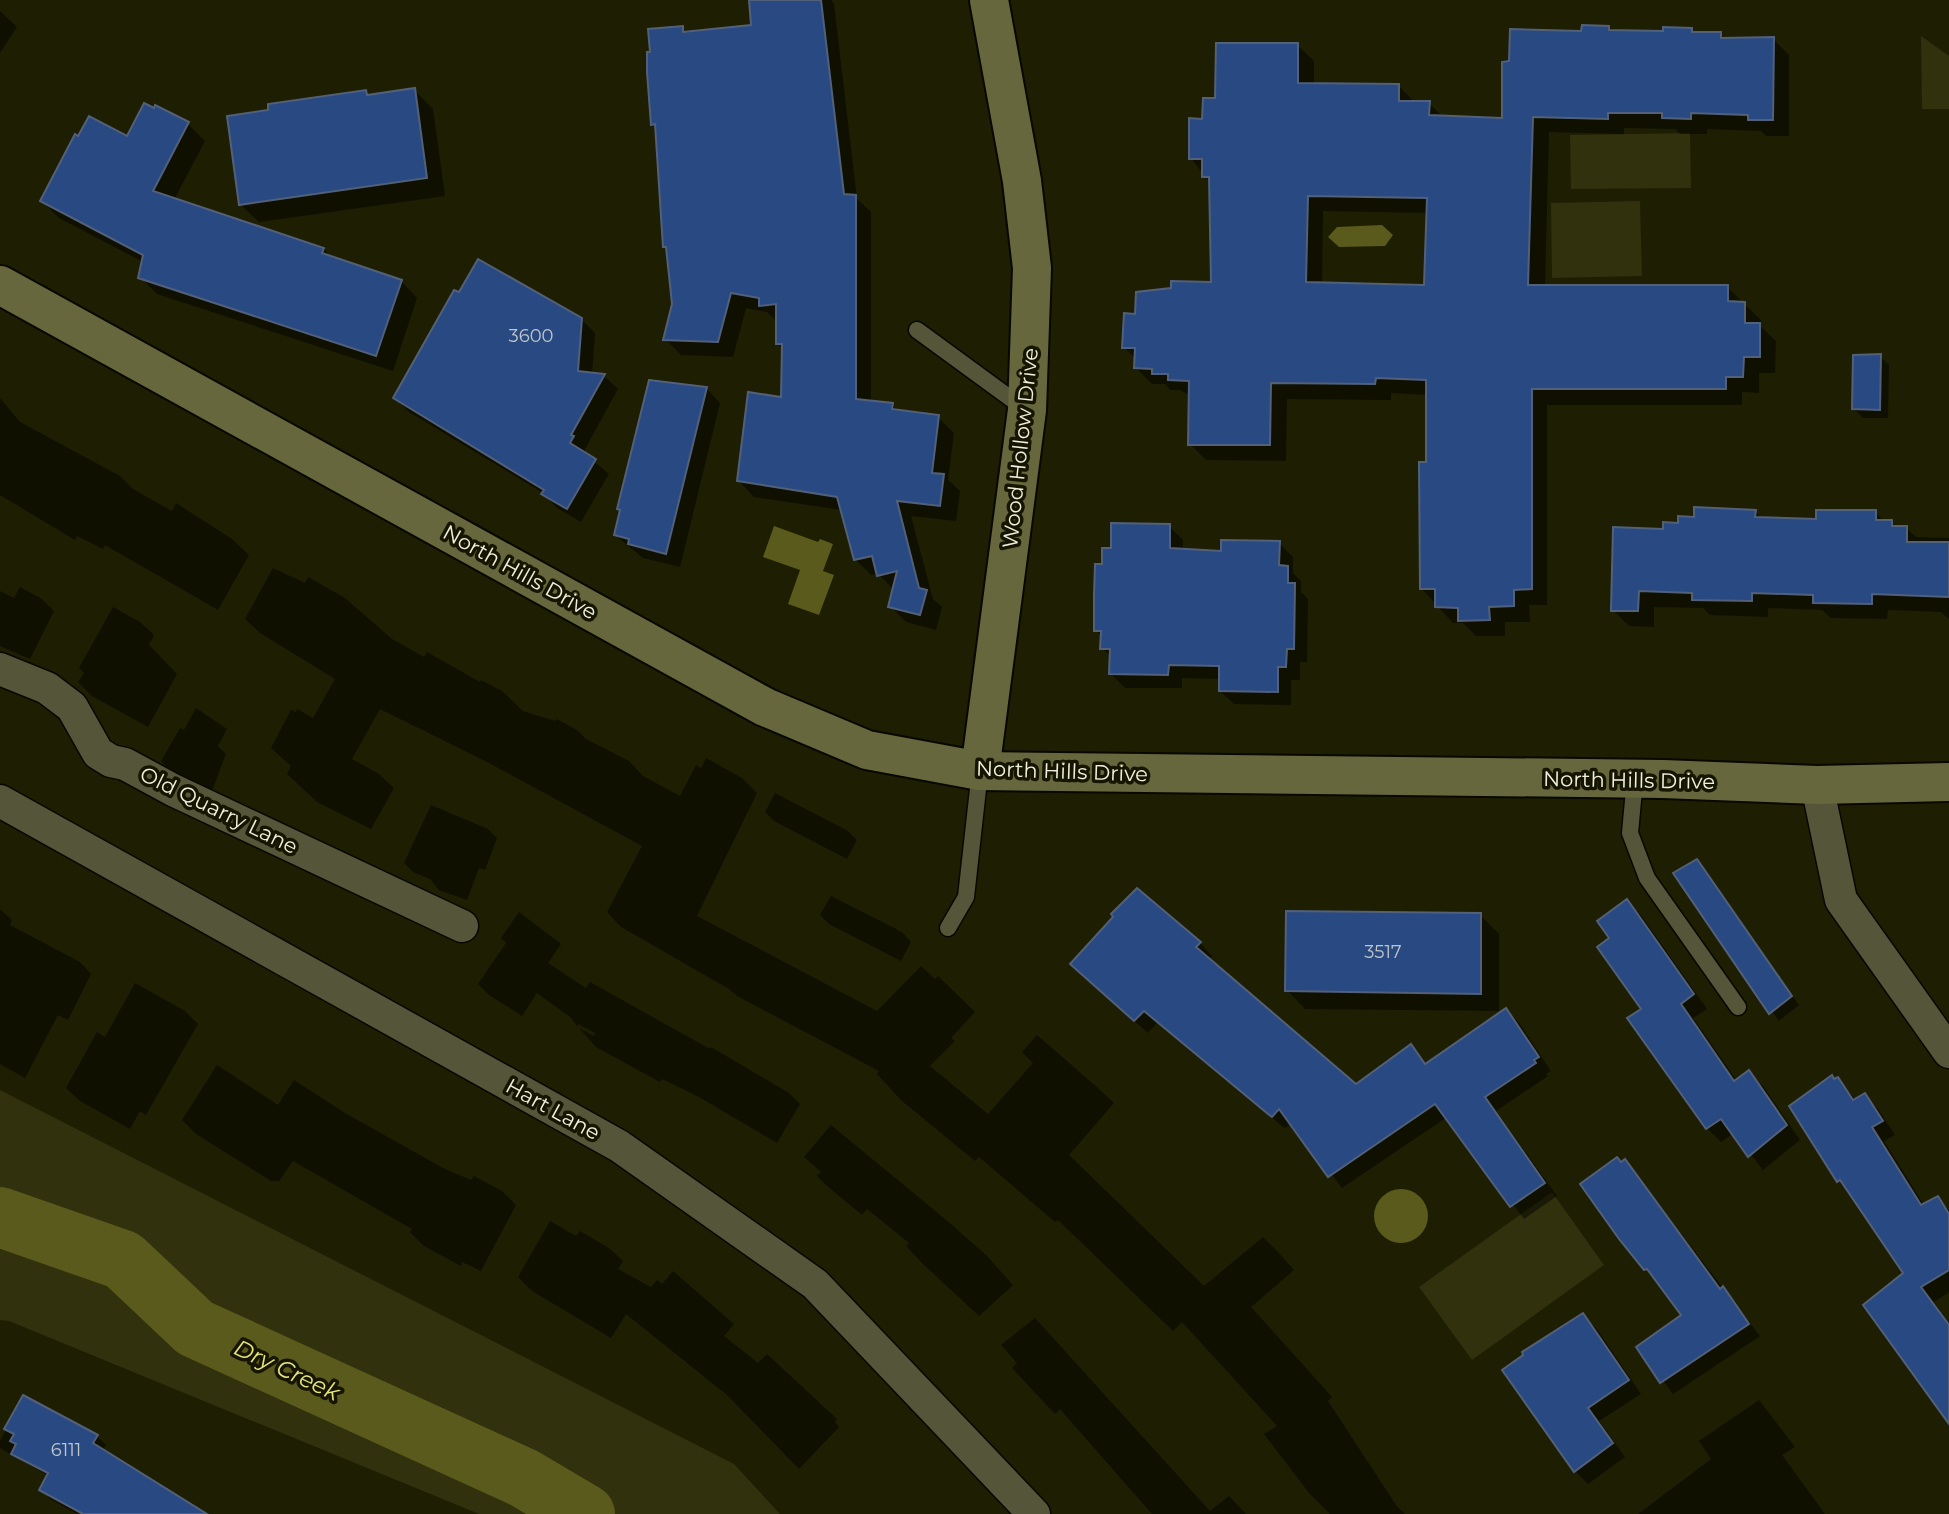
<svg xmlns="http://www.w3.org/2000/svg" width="1949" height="1514" font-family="Montserrat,sans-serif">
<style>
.green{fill:#31310d}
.water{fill:#5a5a1c}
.shadow{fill:#0007;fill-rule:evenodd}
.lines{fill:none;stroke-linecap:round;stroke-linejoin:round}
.river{stroke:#5a5a1c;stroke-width:60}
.building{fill:#294982;stroke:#526079;stroke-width:2;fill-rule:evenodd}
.lane-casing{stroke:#080800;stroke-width:19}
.street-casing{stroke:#080800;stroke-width:35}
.secondary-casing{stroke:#080800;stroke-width:42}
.lane{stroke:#555639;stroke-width:16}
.street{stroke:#555639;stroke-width:32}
.secondary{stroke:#66673d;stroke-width:38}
.labels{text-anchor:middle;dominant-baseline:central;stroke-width:7;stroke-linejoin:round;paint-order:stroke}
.number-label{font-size:18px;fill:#bec6c8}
.street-label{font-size:21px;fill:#eff0df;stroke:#151500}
.water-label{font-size:23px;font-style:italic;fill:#e6e77a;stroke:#151500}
</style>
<rect width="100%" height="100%" fill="#1e1e03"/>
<g class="green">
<polygon points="1921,36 1949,56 1949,109 1922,109"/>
<polygon points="1690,133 1691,188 1571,189 1570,135"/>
<polygon points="1640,201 1642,276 1552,278 1551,203"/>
<polygon points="0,1090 734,1464 780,1514 479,1514 9,1321 0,1320"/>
<polygon points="1552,1192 1604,1265 1472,1360 1419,1287"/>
</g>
<g class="water">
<polygon points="1382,225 1393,235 1385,246 1339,247 1328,237 1337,227"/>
<polygon points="774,526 818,542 820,539 833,544 823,571 834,575 819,615 788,604 800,570 763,557"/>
<circle cx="1401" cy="1216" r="27"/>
</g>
<g class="shadow">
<polygon points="751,0 831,0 834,4 857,199 871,212 871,402 892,405 899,412 938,417 954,433 948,480 960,491 956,521 911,516 933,599 942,607 936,630 906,622 890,606 894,590 878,574 871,575 855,559 842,510 754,497 739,481 783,398 784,350 777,343 776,321 767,312 746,308 733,357 681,355 665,339 673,304 668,250 665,246 657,129 653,124 682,28 687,33 753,27"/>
<polygon points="0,11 17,27 0,53"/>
<path d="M1608,28L1613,32L1665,33L1691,29L1695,33H1720L1726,39H1773L1789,55V136H1766L1761,131L1707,129V134H1680L1675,129L1624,128V134L1549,132L1545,286L1727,287L1761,320V327L1776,341L1775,373H1759V393L1742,392V405H1547V605H1529L1530,622H1505V636H1476L1463,623H1453L1422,589L1428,463V395L1391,393V400L1287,399L1286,461L1206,460L1190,444L1191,396L1180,390H1170L1165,384H1152L1136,368V359L1124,347L1137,316L1213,284L1211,184L1191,158L1204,120L1217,99L1297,45L1314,61V85L1399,86L1415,103H1429L1443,117L1504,120L1583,33ZM1323,211L1428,213L1425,287L1322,285Z"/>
<polygon points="414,90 433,109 445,196 259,222 240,204 365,92 370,97"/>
<polygon points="156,107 188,124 205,141 174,200 323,249 333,258 401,281 417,298 393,371 157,294 140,277 143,262 59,218 42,201 128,139"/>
<polygon points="581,319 595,333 592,374 604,376 618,389 585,449 585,454 609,474 581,522 557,508 543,493 409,412 395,398"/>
<polygon points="1880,356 1889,365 1888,418 1863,418 1854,409"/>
<polygon points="650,382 707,389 720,403 680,567 643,558 615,535 621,512 618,509"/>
<polygon points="0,398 20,422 120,476 133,489 172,511 176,503 232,539 249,555 218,610 105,545 103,549 77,536 75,540 0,495"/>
<polygon points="1755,511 1762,519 1817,521 1875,512 1885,522 1906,528 1916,537 1949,538 1949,619 1941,612 1888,610 1887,619 1831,618 1822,610 1768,608 1768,617 1710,615 1703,608 1654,607 1654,627 1629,626 1613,610 1665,531 1696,518"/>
<polygon points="1169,526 1183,540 1183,551 1222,553 1279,543 1293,557 1293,573 1301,581 1301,592 1308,599 1307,662 1300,662 1300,680 1291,680 1291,705 1234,704 1220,691 1221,679 1182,678 1182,688 1125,688 1111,674 1111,657 1102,648 1102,637 1096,630 1104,566 1113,549"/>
<polygon points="273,568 305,583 308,577 345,598 392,639 424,657 427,652 480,682 481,680 502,691 523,711 555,721 557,719 577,730 586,739 629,761 643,776 680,796 696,765 701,768 706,758 742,778 757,793 697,916 877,1011 921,966 935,979 938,976 975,1012 951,1038 955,1041 930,1066 988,1114 1033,1063 1022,1052 1037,1035 1099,1089 1114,1103 1069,1155 1204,1286 1263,1237 1277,1251 1294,1270 1251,1307 1332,1397 1328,1401 1396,1505 1405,1514 1330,1514 1309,1493 1264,1434 1277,1426 1182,1322 1173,1331 1058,1220 1055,1222 979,1157 975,1161 902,1101 877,1074 879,1071 737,996 729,989 621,927 607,912 642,846 489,763 380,709 352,759 379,774 394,788 371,829 317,802 287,774 291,766 271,748 291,710 296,712 297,709 313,718 335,679 260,633 245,619"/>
<polygon points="20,587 42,599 54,611 30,659 0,646 0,591 14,598"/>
<polygon points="113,607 140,622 154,635 149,645 177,674 148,727 92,696 78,682 84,673 79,668"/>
<polygon points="196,708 227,729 218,746 226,754 212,791 170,770 161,761 180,728 184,730"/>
<polygon points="775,793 848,831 857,840 847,859 774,821 765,812"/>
<polygon points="431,805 488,829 497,838 485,870 479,868 467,900 439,890 430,879 413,872 404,863"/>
<polygon points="1696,861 1799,1005 1779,1021 1675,874"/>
<polygon points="831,896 902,932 911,942 901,961 829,924 820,915"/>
<polygon points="1627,902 1641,915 1707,1009 1693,1018 1737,1081 1749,1072 1763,1086 1800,1140 1763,1170 1734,1133 1721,1142 1707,1128 1643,1009 1611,938"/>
<polygon points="0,909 12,920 10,925 80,962 91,974 68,1020 58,1015 25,1078 0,1064"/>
<polygon points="519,912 561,944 548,963 586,988 590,982 710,1049 711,1047 789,1093 800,1104 777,1143 699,1097 662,1079 660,1082 596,1047 579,1028 594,1036 595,1033 578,1024 578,1027 570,1017 537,993 522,1016 489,995 478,984 506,943 501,938"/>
<polygon points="1480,915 1499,934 1499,1011 1305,1009 1287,990"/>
<polygon points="1200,943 1212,956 1209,960 1356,1087 1411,1047 1427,1065 1506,1010 1519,1023 1551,1071 1546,1074 1548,1076 1496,1111 1557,1196 1524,1219 1447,1117 1342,1188 1291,1122 1286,1128 1283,1127 1158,1022 1148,1033 1085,977"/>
<polygon points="135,983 185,1011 198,1024 146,1115 140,1111 130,1129 80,1101 66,1088 97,1032 105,1037"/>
<polygon points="217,1065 278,1105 294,1080 345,1113 443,1168 471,1180 474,1176 502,1191 516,1205 481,1271 462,1262 461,1266 424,1246 410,1232 412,1229 293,1161 279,1181 271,1181 196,1134 182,1120"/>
<polygon points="1837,1079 1856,1100 1865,1095 1878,1109 1895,1135 1884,1141 1924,1205 1938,1198 1949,1210 1949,1292 1934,1302 1949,1323 1949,1421 1906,1273 1850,1192 1839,1181"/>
<polygon points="831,1125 945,1219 987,1256 1013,1285 979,1316 922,1263 906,1246 909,1243 867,1209 862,1215 826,1185 817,1176 821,1172 804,1157"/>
<polygon points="1625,1161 1760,1336 1673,1394 1638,1347 1684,1316 1646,1269"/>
<polygon points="550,1221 576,1236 580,1231 609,1248 623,1261 618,1269 651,1287 657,1280 662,1284 673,1271 734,1324 724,1336 758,1363 767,1354 837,1419 835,1422 839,1427 799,1469 727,1395 626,1314 611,1338 532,1291 518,1277"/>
<polygon points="1583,1315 1596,1328 1641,1394 1599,1421 1625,1457 1588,1484 1575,1471"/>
<polygon points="1035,1318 1210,1511 1229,1496 1246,1514 1152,1514 1060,1409 1055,1414 1012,1368 1017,1363 1001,1345"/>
<polygon points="24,1397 96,1436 106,1445 103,1450 201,1514 97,1514 82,1505 77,1514 50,1499 41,1490 49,1476 0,1448 0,1441"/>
<polygon points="1759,1400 1795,1447 1782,1455 1825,1514 1638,1514 1711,1459 1699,1441"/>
</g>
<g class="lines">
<polyline class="river" points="0,1217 123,1260 195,1328 524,1478 585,1514"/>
</g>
<g class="building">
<polygon points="749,0 821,0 844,194 856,195 856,399 893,403 892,409 939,415 932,473 944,474 940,506 897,501 919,588 927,590 920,615 888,607 897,571 877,576 872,556 854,560 837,497 737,481 748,392 781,397 782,344 776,344 776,304 759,306 759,298 731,293 718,342 663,340 672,304 666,247 663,247 655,124 651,125 647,72 647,52 650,52 648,29 683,26 683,32 751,25"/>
<path d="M1582,25L1609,26V30L1663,31V27L1692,28V32H1721V38L1774,37L1773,120H1748V115L1691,113V119L1662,118V113H1608V119L1533,117L1528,285H1728V301L1745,302V323H1760V357H1744L1743,377H1726V389H1532V589L1514,590V606L1489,607L1490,620L1458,621V608L1435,607V589H1420L1419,462H1426V380L1376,378L1375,384L1271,383L1270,445H1188L1189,381L1168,380V374H1152V369L1134,368L1135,348H1122L1124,313L1135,314L1136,292L1171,288V281L1211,282L1209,177H1202V159H1189V118L1202,119L1203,98H1215L1216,43H1298V83L1399,84V101H1430L1429,115L1502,118V62L1509,61L1510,29L1581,31ZM1308,196L1427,198L1424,285L1306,282Z"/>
<polygon points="415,88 427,178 239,205 227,116 268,110 268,104 366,90 367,95"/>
<polygon points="144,103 154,108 155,105 189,122 153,191 324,248 322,253 402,280 376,356 138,278 143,255 40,201 75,134 78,136 89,116 127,136"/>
<polygon points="478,259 582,318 578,371 605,374 571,435 574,436 570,443 596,459 567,509 541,494 544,490 393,398 454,290 459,292"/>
<polygon points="1881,354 1880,410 1852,409 1853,355"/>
<polygon points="649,380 707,387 666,554 628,544 629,539 614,535 620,510 617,509"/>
<polygon points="1694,507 1756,510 1755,517 1816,519 1816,510 1876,510 1876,520 1892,520 1892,526 1907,526 1907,542 1949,542 1949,597 1872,594 1872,604 1813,603 1813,595 1752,593 1752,601 1692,600 1692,593 1639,591 1638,611 1611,611 1613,527 1663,529 1663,522 1678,523 1678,516 1694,517"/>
<polygon points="1111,523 1170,524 1170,548 1221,551 1221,540 1280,541 1279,565 1288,566 1288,583 1295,583 1294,649 1287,649 1286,667 1278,667 1278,692 1219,691 1219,666 1169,665 1168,675 1109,674 1110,649 1100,649 1101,631 1094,631 1094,595 1095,564 1102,564 1102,548 1111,548"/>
<polygon points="1697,859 1792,996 1769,1014 1673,873"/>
<polygon points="1137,888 1201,942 1196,947 1356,1084 1411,1044 1425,1064 1506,1008 1539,1057 1534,1060 1536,1063 1485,1097 1545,1183 1510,1207 1435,1104 1328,1177 1279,1109 1272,1117 1268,1114 1144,1011 1134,1021 1070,964 1113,917 1111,914"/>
<polygon points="1627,899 1694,994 1681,1004 1734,1081 1749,1070 1787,1125 1748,1157 1721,1119 1706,1129 1627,1018 1641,1009 1597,947 1609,938 1597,921"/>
<polygon points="1286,911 1481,913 1481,994 1285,991"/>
<polygon points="1832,1075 1834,1079 1838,1077 1853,1100 1865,1093 1883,1121 1872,1127 1921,1205 1938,1196 1949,1214 1949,1270 1921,1287 1949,1325 1949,1424 1863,1305 1903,1273 1840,1180 1837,1182 1789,1106"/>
<polygon points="1617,1157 1621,1162 1625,1159 1720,1289 1723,1286 1749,1324 1660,1383 1636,1347 1681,1315 1647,1269 1644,1270 1619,1239 1580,1184"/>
<polygon points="1583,1313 1629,1380 1588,1408 1613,1443 1574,1472 1502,1370 1523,1355 1522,1352"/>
<polygon points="23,1395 98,1435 93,1443 207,1514 83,1514 39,1490 48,1473 11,1454 16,1444 10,1441 14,1434 4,1429"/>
</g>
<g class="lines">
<g class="lane-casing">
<g id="lane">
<polyline points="917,330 1025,409"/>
<polyline points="1635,779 1630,833 1647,878 1738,1007"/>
<polyline points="948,928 966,897 980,771"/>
</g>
</g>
<g class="street-casing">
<g id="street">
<polyline points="0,669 47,688 72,707 98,753 111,761 125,764 173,790 462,926"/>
<polyline points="1817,785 1841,900 1949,1052"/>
<polyline points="0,801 619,1146 815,1284 1034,1514"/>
</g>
</g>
<g class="secondary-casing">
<g id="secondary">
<polyline points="0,285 765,707 867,750 980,771 1663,779 1817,785 1949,782"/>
<polyline points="980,771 1027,410 1032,268 1022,181 989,0"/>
</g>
</g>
<use href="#lane" class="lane"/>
<use href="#street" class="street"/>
<use href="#secondary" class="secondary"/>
</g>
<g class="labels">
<g class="number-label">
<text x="531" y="336">3600</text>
<text x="1383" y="952">3517</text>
<text x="66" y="1450">6111</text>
</g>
<g class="street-label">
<text transform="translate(1020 448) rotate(-84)">Wood Hollow Drive</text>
<text transform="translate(520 572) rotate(29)">North Hills Drive</text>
<text transform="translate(1062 771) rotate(2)">North Hills Drive</text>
<text transform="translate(1629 780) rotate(1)">North Hills Drive</text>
<text transform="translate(219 810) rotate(26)">Old Quarry Lane</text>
<text transform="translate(553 1109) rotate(29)">Hart Lane</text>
</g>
<g class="water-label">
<text transform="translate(287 1370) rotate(25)">Dry Creek</text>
</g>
</g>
</svg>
